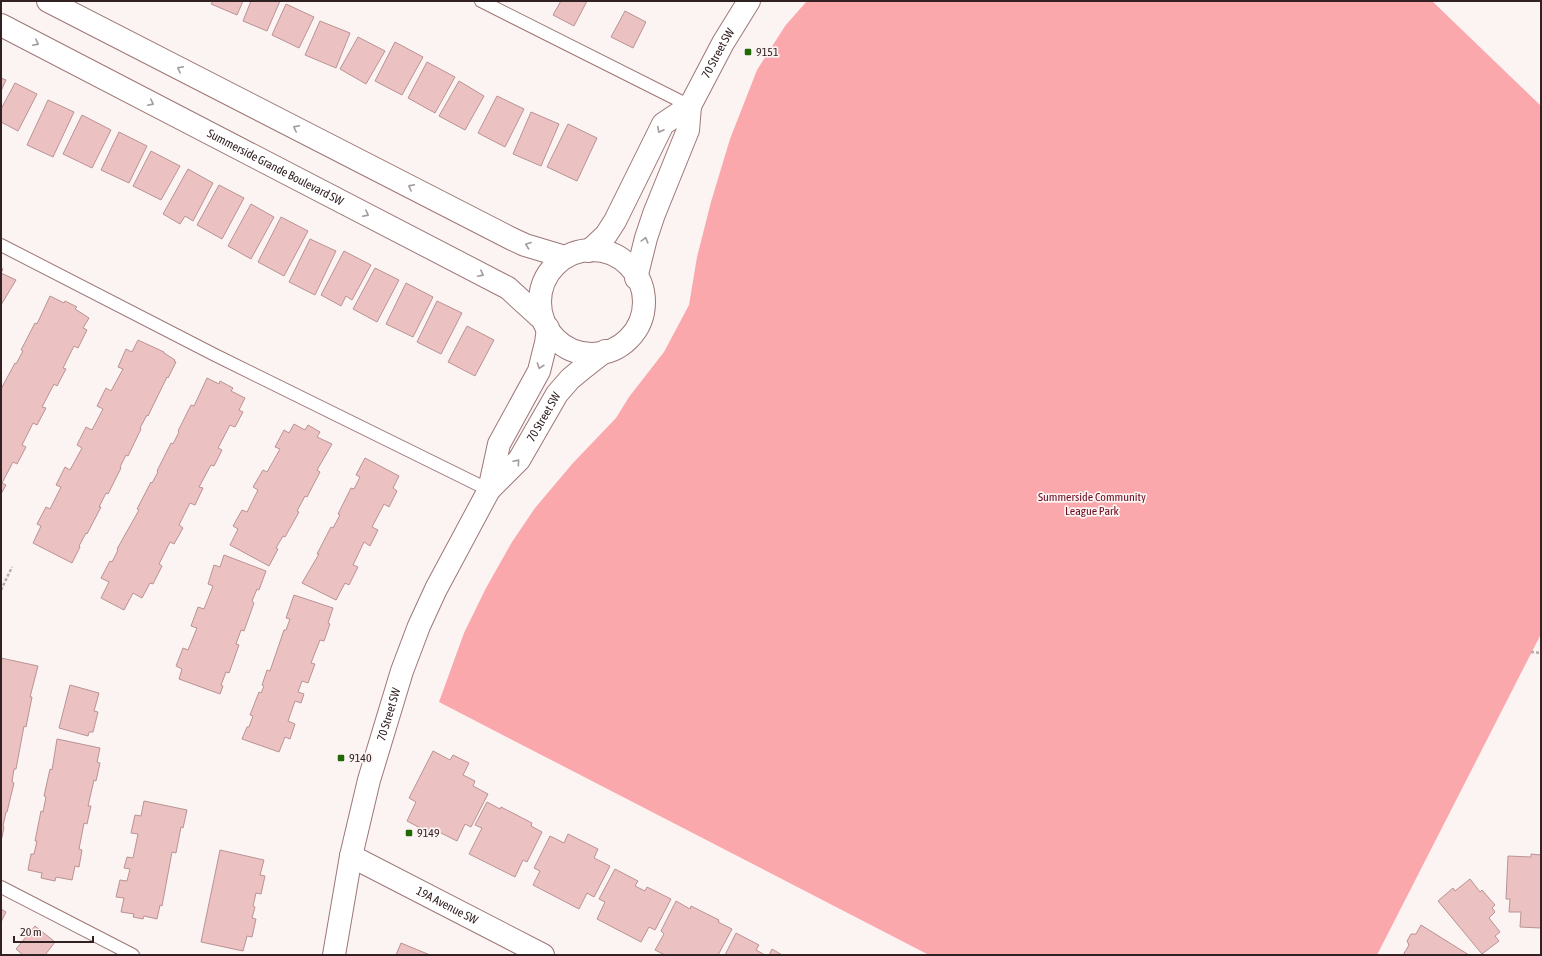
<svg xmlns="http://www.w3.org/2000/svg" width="1542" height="956" font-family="'Asap Condensed',sans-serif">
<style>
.green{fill:#faa8ab}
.building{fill:#ecc1c2;stroke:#ba9393}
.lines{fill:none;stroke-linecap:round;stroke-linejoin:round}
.lane-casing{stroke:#9d7777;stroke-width:14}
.street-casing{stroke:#9d7777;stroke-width:24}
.secondary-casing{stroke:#9d7777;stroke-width:24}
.path{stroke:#b7abac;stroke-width:2.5;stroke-dasharray:3 2;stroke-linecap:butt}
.lane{stroke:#fff;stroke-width:12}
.street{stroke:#fff;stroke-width:22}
.secondary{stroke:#fff;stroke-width:22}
.oneway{stroke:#a29b9c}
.poi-dot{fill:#1f6904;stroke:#fcf3f3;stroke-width:1.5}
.labels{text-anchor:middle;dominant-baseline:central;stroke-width:3.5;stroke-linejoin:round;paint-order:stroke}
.poi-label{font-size:12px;fill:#312122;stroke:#fcf3f3;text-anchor:start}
.street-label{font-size:12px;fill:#312122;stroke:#fcf3f3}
.park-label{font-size:12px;fill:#6b0b1f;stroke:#fcf3f3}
</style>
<rect width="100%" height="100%" fill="#fcf3f3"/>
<polygon class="green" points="807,1 1432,1 1541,106 1541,634 1377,955 929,955 439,702 464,633 486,588 512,542 535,508 573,463 616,418 629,397 664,352 689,305 697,257 711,202 730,139 757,70 785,26"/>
<g class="building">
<polygon points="213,1 243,1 237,15 211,4"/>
<polygon points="251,1 280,1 267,31 243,21"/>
<polygon points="561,1 587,1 574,26 553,15"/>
<polygon points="286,4 314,17 299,48 272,35"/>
<polygon points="625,11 646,22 633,48 611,37"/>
<polygon points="320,21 350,33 336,68 305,55"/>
<polygon points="358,37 385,51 366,84 340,69"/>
<polygon points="395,42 423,57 402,95 375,81"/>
<polygon points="427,62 455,77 435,113 408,98"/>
<polygon points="1,78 6,80 1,91"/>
<polygon points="459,81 484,96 465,130 439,116"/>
<polygon points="15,83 37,94 18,131 1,122 1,109"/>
<polygon points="497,96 524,109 505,147 478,133"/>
<polygon points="48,100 74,112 53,157 27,145"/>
<polygon points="531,112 559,124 541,166 513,154"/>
<polygon points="82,115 111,130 92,168 63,154"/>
<polygon points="568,124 597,138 577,181 547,167"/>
<polygon points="119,132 147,146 129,183 101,170"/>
<polygon points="151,151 180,166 161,200 133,186"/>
<polygon points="188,169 213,183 193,221 185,216 180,224 163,214"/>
<polygon points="219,185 244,198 222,239 197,225"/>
<polygon points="251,204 274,217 251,259 228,246"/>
<polygon points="281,217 308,231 284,276 258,262"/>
<polygon points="310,239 336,251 315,295 289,282"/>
<polygon points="344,251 371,265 352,300 346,296 341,306 321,295"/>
<polygon points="1,268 3,269 1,273 16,280 1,305"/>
<polygon points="375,268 399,280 377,322 353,309"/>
<polygon points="406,283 433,297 413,337 386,324"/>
<polygon points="50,296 64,303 65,301 77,307 75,309 86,316 89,318 83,328 87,330 78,348 74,346 63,368 66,369 57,386 54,384 42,407 46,408 37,425 33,423 22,445 26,447 17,464 13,462 2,483 6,485 1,494 1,389 15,363 16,364 23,351 21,350 35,323 37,324"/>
<polygon points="437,301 462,313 441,354 417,342"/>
<polygon points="467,326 494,340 475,376 448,362"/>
<polygon points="138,340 164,352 164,353 175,360 174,361 176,362 168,378 167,377 148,416 147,415 140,428 141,429 128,456 126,455 120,467 121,468 108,494 106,493 99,507 101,507 87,534 86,533 79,546 80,547 72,563 33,543 41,526 37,524 46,507 50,509 61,487 56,485 65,467 70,470 82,448 77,445 86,427 92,430 103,409 97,406 106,388 111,391 123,369 118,367 126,349 132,352"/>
<polygon points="207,378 219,384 220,381 233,388 231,391 245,398 239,410 243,412 235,427 230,425 218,448 222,450 214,466 211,465 199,487 203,488 195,505 190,503 179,525 183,528 174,544 170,542 159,564 162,566 153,584 150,583 142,598 133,593 124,610 101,598 109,582 101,578 110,561 112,562 118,550 117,549 139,510 137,509 151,482 152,483 158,472 157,471 171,443 173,444 179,432 178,431 191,405 194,406"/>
<polygon points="294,424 305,430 308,425 320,432 317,437 332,444 317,470 320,472 307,497 305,496 297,511 299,512 285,537 283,536 276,548 278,549 269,566 230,545 238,529 233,526 242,510 247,512 258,490 253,487 263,470 267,472 280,449 275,447 284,430 289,433"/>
<polygon points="365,458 399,476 393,488 397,491 389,507 384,504 372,527 378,530 370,546 364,542 353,565 358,567 349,585 345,583 336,600 302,583 319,554 317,554 331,527 333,528 340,515 338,514 351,488 354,489 360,477 356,475"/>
<polygon points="224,555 266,571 259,590 257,589 252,601 254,603 244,631 241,630 236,644 239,645 229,673 226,672 221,685 223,686 220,694 179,679 182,669 176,666 183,648 188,650 197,628 191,626 198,607 204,609 213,586 208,584 214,565 220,567"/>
<polygon points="294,595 333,608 328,623 330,624 324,641 320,640 311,663 315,664 308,683 302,681 298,692 304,694 301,703 295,701 288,721 295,724 290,739 285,737 279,752 242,739 247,727 249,727 253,716 250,715 259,692 261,693 264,686 262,685 267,670 270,671 284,630 286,630 290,619 286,618"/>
<polygon points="1,658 38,666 30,697 32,697 26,727 24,726 16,769 14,769 12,782 14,783 7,812 6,812 3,826 4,827 1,842"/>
<polygon points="70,685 99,693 94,711 98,712 93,732 89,732 88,736 59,728"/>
<polygon points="57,739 100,748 97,762 100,763 96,781 94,780 88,806 91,806 87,824 84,823 79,849 82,850 79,867 75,866 72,880 56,877 55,881 41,878 42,873 28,870 31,854 34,854 37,841 35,841 41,811 43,812 46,797 44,796 50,769 52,770"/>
<polygon points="433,751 450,760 453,755 469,763 463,775 475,781 473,786 488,794 471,827 465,824 457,841 435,830 432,834 407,821 416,802 409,798"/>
<polygon points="144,801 187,810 183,828 181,827 176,853 172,852 162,906 160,905 157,919 144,916 143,919 133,917 134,914 121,912 124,898 116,897 120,880 127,881 130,869 124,868 127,857 133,858 138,834 131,833 135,815 141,816"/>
<polygon points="487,802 500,809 501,807 532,823 531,826 542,832 527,862 523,860 515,877 469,854 482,828 475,825"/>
<polygon points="568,834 598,849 594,858 610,866 594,897 587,893 579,909 533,885 540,871 534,868 550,836 564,843"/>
<polygon points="220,850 264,860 260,875 265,876 261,894 256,893 253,906 255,907 252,918 256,919 252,937 247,936 243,951 201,942"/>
<polygon points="1531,854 1541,855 1541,928 1520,927 1521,912 1509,912 1510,899 1506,899 1508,856 1531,857"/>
<polygon points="615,869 638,881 635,886 645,891 647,887 671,899 655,930 649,927 641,942 597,919 605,902 599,899"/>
<polygon points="1470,879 1480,892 1482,890 1495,905 1492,908 1495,912 1489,918 1500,932 1495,936 1499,941 1482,954 1438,901 1453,888 1455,891"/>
<polygon points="676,901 690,909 691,906 719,920 718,922 732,929 718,955 665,955 655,950 664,934 661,931"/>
<polygon points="1,909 6,912 1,922"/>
<polygon points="1421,925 1469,955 1403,955 1409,945 1407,941 1411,934 1416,934"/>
<polygon points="35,926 55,942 45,955 23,955 16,949"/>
<polygon points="736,933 759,945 756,950 765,955 725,955"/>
<polygon points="401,943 430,955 396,955"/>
<polygon points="772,949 782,955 769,955"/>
</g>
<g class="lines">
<g class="lane-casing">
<g id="lane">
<polyline points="481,1 690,106"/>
<polyline points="1,245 215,355 489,490"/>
<polyline points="1,887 133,955"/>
</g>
</g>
<g class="street-casing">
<g id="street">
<path id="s1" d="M351,856L543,955"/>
</g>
</g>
<g class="secondary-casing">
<g id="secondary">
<polyline points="48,1 512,239 525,245 565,257"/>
<path id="s2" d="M1,25L508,288L543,320"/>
<circle cx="592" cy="302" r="52"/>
<polyline points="589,251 606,235 615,221 663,124 690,106"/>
<path id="s3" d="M636,278L646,238L654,214L688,130L690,106L723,43L749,1"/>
<path id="s4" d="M489,490L519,460L557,394L570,379L582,369L605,351"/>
<path id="s5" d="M334,955L351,856L369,780L402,671L419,626L436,589L489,490L499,444L539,371L546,343L548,328"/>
</g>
</g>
<g class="path">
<polyline points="1,590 12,567"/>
<polyline points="1531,652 1541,653"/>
</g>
<use href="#lane" class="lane"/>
<use href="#street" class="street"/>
<use href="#secondary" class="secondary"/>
</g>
<defs><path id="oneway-chevron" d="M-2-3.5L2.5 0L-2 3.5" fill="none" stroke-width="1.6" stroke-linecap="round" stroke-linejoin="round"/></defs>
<g class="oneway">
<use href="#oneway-chevron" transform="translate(36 43) rotate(27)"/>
<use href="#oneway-chevron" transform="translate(180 69) rotate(-153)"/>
<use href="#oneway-chevron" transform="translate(151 103) rotate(27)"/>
<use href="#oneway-chevron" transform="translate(296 128) rotate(-153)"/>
<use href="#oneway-chevron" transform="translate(660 130) rotate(117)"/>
<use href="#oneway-chevron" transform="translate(411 187) rotate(-153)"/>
<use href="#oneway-chevron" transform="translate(366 214) rotate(27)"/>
<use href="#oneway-chevron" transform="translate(645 240) rotate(-75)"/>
<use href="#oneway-chevron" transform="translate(528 245) rotate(-160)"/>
<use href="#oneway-chevron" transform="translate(481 274) rotate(27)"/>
<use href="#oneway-chevron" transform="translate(540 366) rotate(109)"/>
<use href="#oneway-chevron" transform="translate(517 462) rotate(-49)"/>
</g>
<g class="poi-dot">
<rect x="744" y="48" width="8" height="8" rx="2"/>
<rect x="337" y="754" width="8" height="8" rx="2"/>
<rect x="405" y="829" width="8" height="8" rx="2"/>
</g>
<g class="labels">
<g class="poi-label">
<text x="756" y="52">9151</text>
<text x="349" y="758">9140</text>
<text x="417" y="833">9149</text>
</g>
<g class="street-label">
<text stroke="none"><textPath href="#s3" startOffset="241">70 Street SW</textPath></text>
<text stroke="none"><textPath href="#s2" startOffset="309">Summerside Grande Boulevard SW</textPath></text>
<text stroke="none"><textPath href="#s4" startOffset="92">70 Street SW</textPath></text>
<text stroke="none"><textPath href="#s5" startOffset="247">70 Street SW</textPath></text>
<text stroke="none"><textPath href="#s1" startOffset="108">19A Avenue SW</textPath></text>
</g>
<g class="park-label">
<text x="1092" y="497">Summerside Community<tspan x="1092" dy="14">League Park</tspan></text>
</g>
</g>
<rect width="1542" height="956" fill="none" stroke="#312122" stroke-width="4"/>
<path d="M14 936v6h79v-6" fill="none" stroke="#312122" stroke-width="2"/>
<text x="20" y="936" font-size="12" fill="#312122" stroke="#fcf3f3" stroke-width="3" paint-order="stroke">20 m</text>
</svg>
